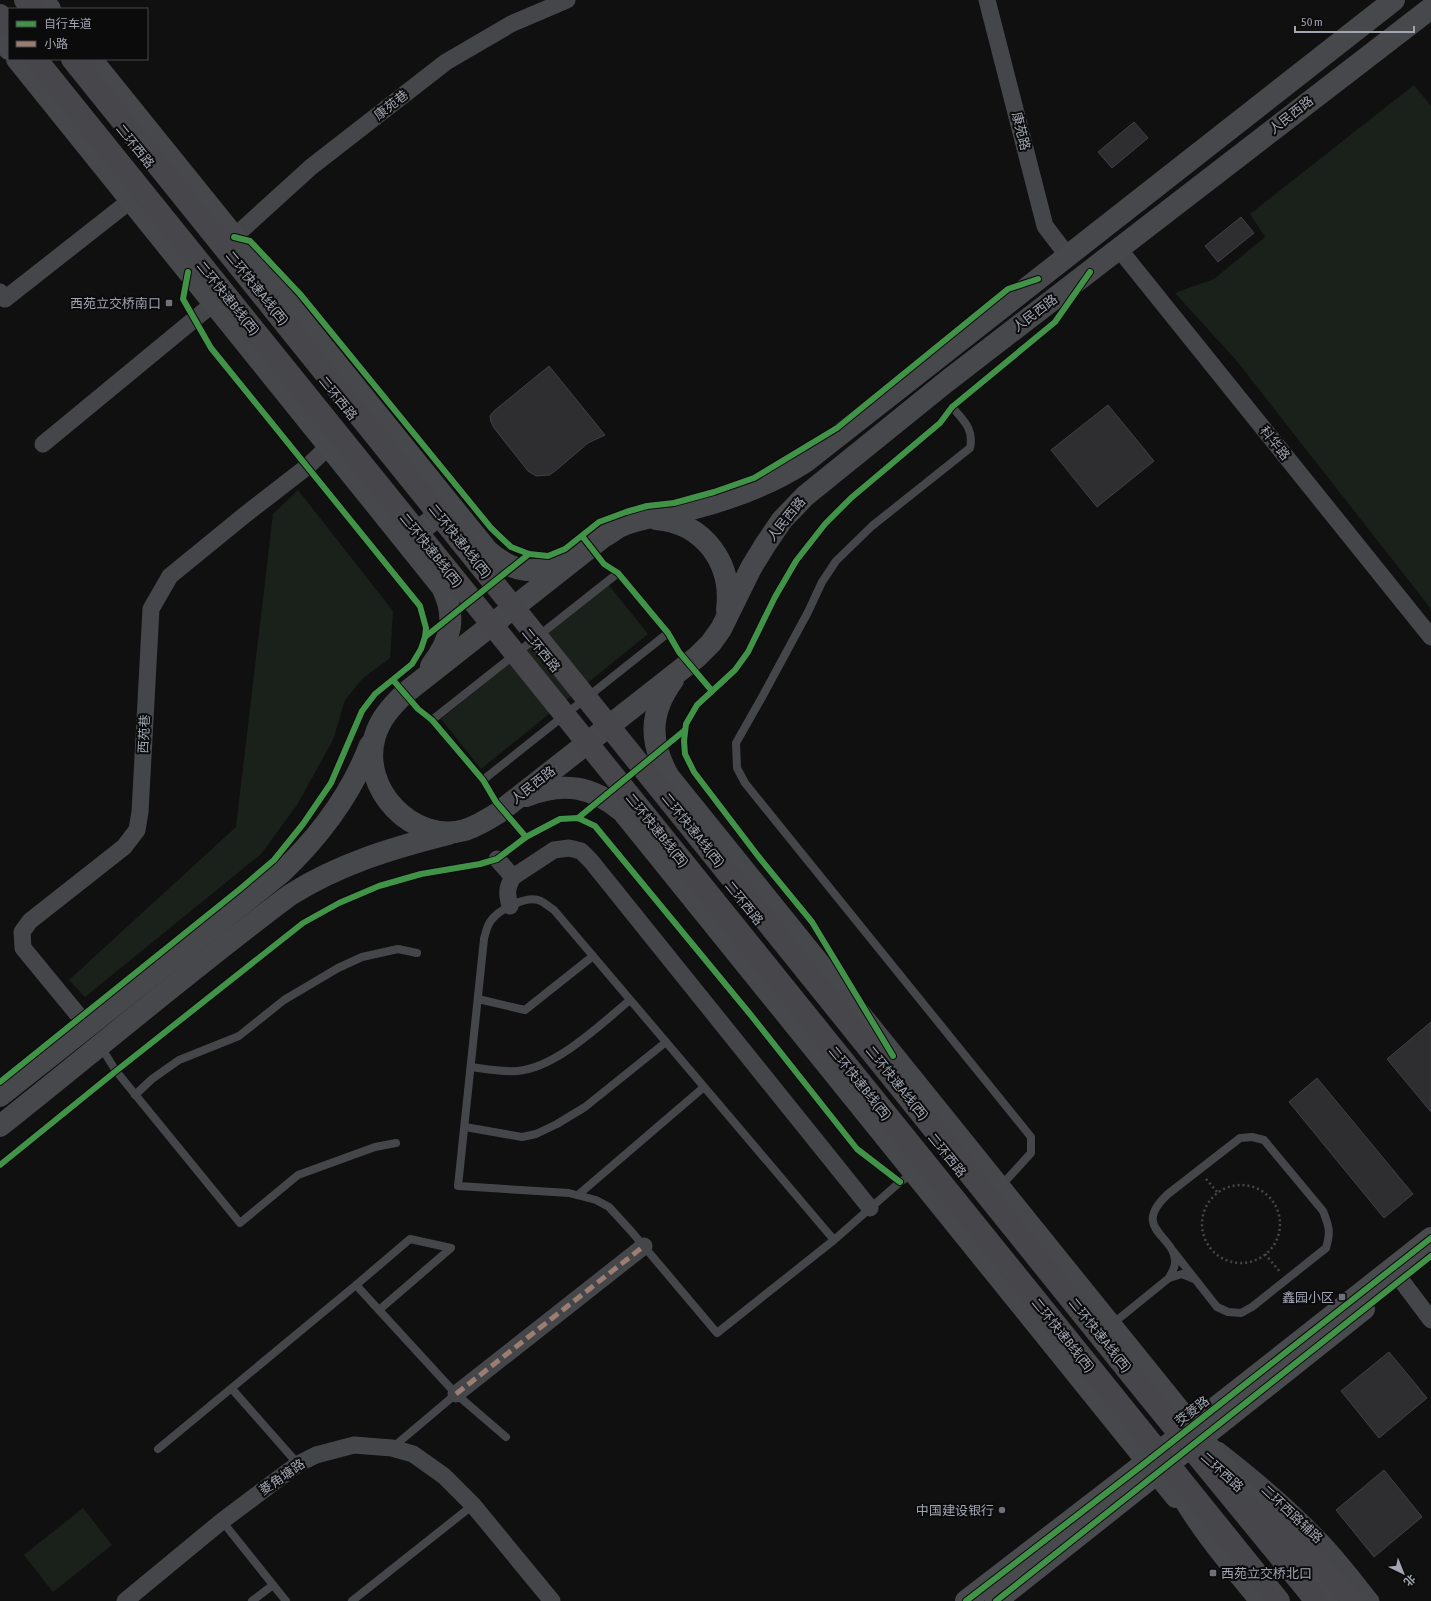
<svg xmlns="http://www.w3.org/2000/svg" width="1431" height="1601" font-family="'Asap Condensed','Noto Sans SC',sans-serif">
<style>
.green{fill:#1a211b}
.building{fill:#2e2e30;stroke:#404044}
.lines{fill:none;stroke-linecap:round;stroke-linejoin:round}
.path{stroke:#46474b;stroke-width:2.5;stroke-dasharray:2 3;stroke-linecap:butt}
.lane{stroke:#454649;stroke-width:8}
.street{stroke:#454649;stroke-width:17}
.secondary{stroke:#494a4d;stroke-width:22}
.primary{stroke:#47484b;stroke-width:22}
.highway{stroke:#47474b;stroke-width:22}
.quiet{stroke:#9b7d72;stroke-width:5;stroke-dasharray:10 5;stroke-linecap:butt}
.cycleway-casing{stroke:#0b0b0c;stroke-width:8}
.cycleway{stroke:#419447;stroke-width:6}
.poi-dot{fill:#6e717a;stroke:#0b0b0c;stroke-width:1.5}
.labels{text-anchor:middle;dominant-baseline:central;stroke-width:4;stroke-linejoin:round;paint-order:stroke}
.street-label{font-size:13px;fill:#a1a5b2;stroke:#0b0b0c}
.poi-label{font-size:13px;fill:#a1a5b2;stroke:#0b0b0c;text-anchor:end}
</style>
<rect width="100%" height="100%" fill="#101011"/>
<g class="green">
<polygon points="1414,85 1431,106 1431,609 1236,360 1175,293 1214,279 1265,237 1250,214"/>
<polygon points="298,490 393,611 390,658 363,678 345,700 333,740 297,805 261,854 85,997 69,980 236,827 273,514"/>
<polygon points="608,584 648,634 481,769 441,719"/>
<polygon points="83,1508 112,1545 53,1592 24,1555"/>
</g>
<g class="building">
<polygon points="1134,122 1148,138 1112,168 1098,152"/>
<polygon points="1241,217 1254,233 1218,262 1205,246"/>
<polygon points="549,366 605,435 588,443 554,472 549,475 536,476 528,471 494,428 491,422 490,416 494,411"/>
<polygon points="1108,405 1154,461 1097,507 1051,450"/>
<polygon points="1431,1022 1431,1112 1387,1059"/>
<polygon points="1317,1078 1413,1194 1384,1218 1289,1102"/>
<polygon points="1389,1352 1427,1398 1379,1438 1341,1391"/>
<polygon points="1384,1470 1422,1517 1374,1557 1336,1510"/>
</g>
<g class="lines">
<g class="path">
<polyline points="1206,1179 1218,1193"/>
<circle cx="1241" cy="1224" r="39"/>
<polyline points="1265,1254 1280,1272"/>
</g>
<g class="lane">
<path d="M952,407C964,421 974,429 970,448L872,526L836,561L822,582L808,612L761,699L736,743L737,768L745,783L1031,1137V1153L1000,1187"/>
<polyline points="432,720 618,573"/>
<polyline points="483,780 668,633"/>
<polyline points="478,999 525,1010 593,956"/>
<polyline points="101,1047 116,1071 240,1223 298,1175 375,1147 396,1143"/>
<path d="M471,1067C486,1069 501,1072 517,1071C556,1068 601,1024 630,1000"/>
<polyline points="135,1095 152,1079 179,1060 239,1036 284,1000 338,968 362,957 398,949 417,953"/>
<polyline points="465,1127 522,1137 536,1134 557,1124 585,1107 666,1042"/>
<polyline points="578,1195 704,1087"/>
<path d="M834,1240L554,910C549,907 543,901 538,900C526,896 504,908 495,916C488,922 486,931 484,939L458,1186L569,1193L596,1200L609,1207L631,1231L717,1333L834,1240L900,1182L914,1173"/>
<path d="M1173,1251L1217,1307L1228,1312L1241,1313L1252,1307L1326,1248C1331,1232 1329,1226 1323,1211L1264,1140L1252,1137L1240,1138L1168,1194C1129,1230 1177,1235 1175,1263C1175,1268 1171,1274 1169,1278L1182,1274L1194,1279"/>
<polyline points="356,1285 410,1239 451,1248 379,1310"/>
<polyline points="1111,1325 1169,1278"/>
<polyline points="232,1389 298,1464"/>
<polyline points="456,1394 506,1437"/>
<polyline points="158,1449 356,1285 456,1394 392,1448"/>
<polyline points="222,1521 286,1601"/>
<polyline points="252,1601 273,1585"/>
<polyline points="352,1601 473,1505"/>
</g>
<g class="street">
<polyline points="987,0 1045,226 1067,255"/>
<polyline points="234,237 311,167 446,62 511,24 567,0"/>
<polyline points="1119,249 1431,637"/>
<polyline points="0,292 5,299 131,200"/>
<polyline points="43,444 214,303"/>
<polyline points="497,859 513,877"/>
<path d="M510,906C507,895 506,888 513,877L554,850L569,848L581,851L591,861L870,1208"/>
<polyline points="88,1027 23,948 22,932 30,921 124,847 137,830 140,812 151,609 170,576 246,514 308,466 329,446"/>
<polyline points="1401,1280 1431,1320"/>
<polyline points="456,1394 644,1246"/>
<path d="M1218,1450C1253,1477 1287,1506 1317,1537C1337,1557 1354,1580 1371,1601"/>
<polyline points="125,1601 222,1521 298,1464 316,1455 354,1445 392,1448 413,1454 444,1476 473,1505 552,1601"/>
</g>
<g class="secondary">
<polyline points="966,1601 1140,1467 1431,1238"/>
<polyline points="996,1601 1364,1309"/>
</g>
<g class="primary">
<polyline points="43,0 50,9"/>
<path d="M1394,0L805,462C771,484 734,498 695,508C671,514 645,516 621,526C615,529 609,534 603,537L404,694C391,707 380,719 375,736C359,788 413,845 465,830C477,826 487,820 498,813L697,657L711,643L721,629L751,568L765,545L782,520L805,496L946,382L1431,8"/>
<polyline points="0,38 9,49"/>
<path d="M17,59L442,587C457,617 451,640 431,666"/>
<path d="M91,59L487,550C512,573 534,575 565,562"/>
<path d="M656,519C704,523 733,563 727,610"/>
<path d="M397,527C419,537 444,519 438,495"/>
<path d="M673,680C649,713 649,742 669,777L1226,1468"/>
<path d="M526,796C563,781 593,786 623,812L1176,1497"/>
<path d="M0,1096L281,873C320,836 351,795 370,745"/>
<path d="M0,1126C97,1049 191,969 290,895C339,864 392,848 448,834"/>
<polyline points="1208,1460 1251,1499 1334,1601"/>
<path d="M1172,1477C1195,1523 1228,1561 1261,1601"/>
</g>
<g class="highway">
<polyline points="25,0 32,9"/>
<polyline points="0,15 9,26"/>
<polyline points="36,59 1279,1601"/>
<polyline points="72,59 1145,1392 1316,1601"/>
<path d="M1258,1507C1295,1536 1323,1564 1353,1601"/>
</g>
<polyline class="quiet" points="456,1394 644,1246"/>
<g class="cycleway-casing">
<g id="cycleway">
<polyline points="234,237 250,241 300,294 491,528 511,547 529,554 548,556 565,549 599,522 626,512 647,506 674,503 714,492 754,478 837,428 1008,289 1038,279"/>
<polyline points="582,536 604,564 618,573 668,633 679,652 712,691"/>
<polyline points="425,637 529,554"/>
<polyline points="393,680 418,709 432,720 483,780 496,802 526,837"/>
<polyline points="578,818 685,730"/>
<polyline points="893,1056 812,922 758,856 694,772 685,754 684,741 686,724 697,705 735,670 748,652 775,597 796,561 825,524 851,498 940,423 952,407 1055,322 1090,272"/>
<polyline points="0,1082 240,889 274,860 303,824 331,783 362,711 375,694 412,664 421,649 425,637 426,628 420,606 211,348 183,299 188,272"/>
<polyline points="0,1165 116,1071 303,923 339,903 379,886 421,874 480,864 497,859 526,837 560,819 578,818 595,826 750,1014 857,1149 900,1182"/>
<polyline points="966,1601 1140,1467 1431,1238"/>
<polyline points="996,1601 1431,1256"/>
</g>
</g>
<use href="#cycleway" class="cycleway"/>
</g>
<g class="poi-dot">
<rect x="165" y="299" width="8" height="8" rx="2"/>
<rect x="1338" y="1293" width="8" height="8" rx="2"/>
<circle cx="1002" cy="1510" r="4"/>
<rect x="1209" y="1569" width="8" height="8" rx="2"/>
</g>
<g class="labels">
<g class="street-label">
<text transform="translate(391 105) rotate(-38)">康苑巷</text>
<text transform="translate(1291 115) rotate(-38)">人民西路</text>
<text transform="translate(1021 131) rotate(76)">康苑路</text>
<text transform="translate(135 146) rotate(51)">二环西路</text>
<text transform="translate(257 288) rotate(51)">二环快速A线(西)</text>
<text transform="translate(228 298) rotate(51)">二环快速B线(西)</text>
<text transform="translate(1035 313) rotate(-37)">人民西路</text>
<text transform="translate(338 398) rotate(51)">二环西路</text>
<text transform="translate(1275 443) rotate(51)">科华路</text>
<text transform="translate(786 519) rotate(-51)">人民西路</text>
<text transform="translate(460 541) rotate(51)">二环快速A线(西)</text>
<text transform="translate(431 550) rotate(51)">二环快速B线(西)</text>
<text transform="translate(541 650) rotate(51)">二环西路</text>
<text transform="translate(144 734) rotate(-87)">西苑巷</text>
<text transform="translate(533 785) rotate(-38)">人民西路</text>
<text transform="translate(657 830) rotate(51)">二环快速B线(西)</text>
<text transform="translate(693 830) rotate(51)">二环快速A线(西)</text>
<text transform="translate(744 903) rotate(51)">二环西路</text>
<text transform="translate(860 1083) rotate(51)">二环快速B线(西)</text>
<text transform="translate(897 1083) rotate(51)">二环快速A线(西)</text>
<text transform="translate(947 1155) rotate(51)">二环西路</text>
<text transform="translate(1063 1335) rotate(51)">二环快速B线(西)</text>
<text transform="translate(1100 1335) rotate(51)">二环快速A线(西)</text>
<text transform="translate(1192 1411) rotate(-38)">茭菱路</text>
<text transform="translate(1222 1472) rotate(42)">二环西路</text>
<text transform="translate(282 1477) rotate(-35)">菱角塘路</text>
<text transform="translate(1292 1514) rotate(43)">二环西路辅路</text>
</g>
<g class="poi-label">
<text x="161" y="303">西苑立交桥南口</text>
<text x="1334" y="1297">鑫园小区</text>
<text x="994" y="1510">中国建设银行</text>
<text x="1221" y="1573" text-anchor="start">西苑立交桥北口</text>
</g>
</g>
<rect x="8" y="8" width="140" height="52" fill="#0b0b0c" stroke="#47494e"/>
<rect x="16" y="21" width="20" height="6" fill="#419447" stroke="#47494e"/>
<text x="44" y="28" font-size="12" fill="#a1a5b2">自行车道</text>
<rect x="16" y="41" width="20" height="6" fill="#9b7d72" stroke="#47494e"/>
<text x="44" y="48" font-size="12" fill="#a1a5b2">小路</text>
<g transform="translate(1403 1573) rotate(137)" stroke="#0b0b0c" stroke-width="3" paint-order="stroke">
<path d="M0-3L7 15L0 10L-7 15Z" fill="#a1a5b2"/>
<text y="-6" font-size="11" font-weight="bold" text-anchor="middle" fill="#a1a5b2">北</text>
</g>
<path d="M1295 26v6h119v-6" fill="none" stroke="#a1a5b2" stroke-width="2"/>
<text x="1301" y="26" font-size="12" fill="#a1a5b2" stroke="#0b0b0c" stroke-width="3" paint-order="stroke">50 m</text>
</svg>
